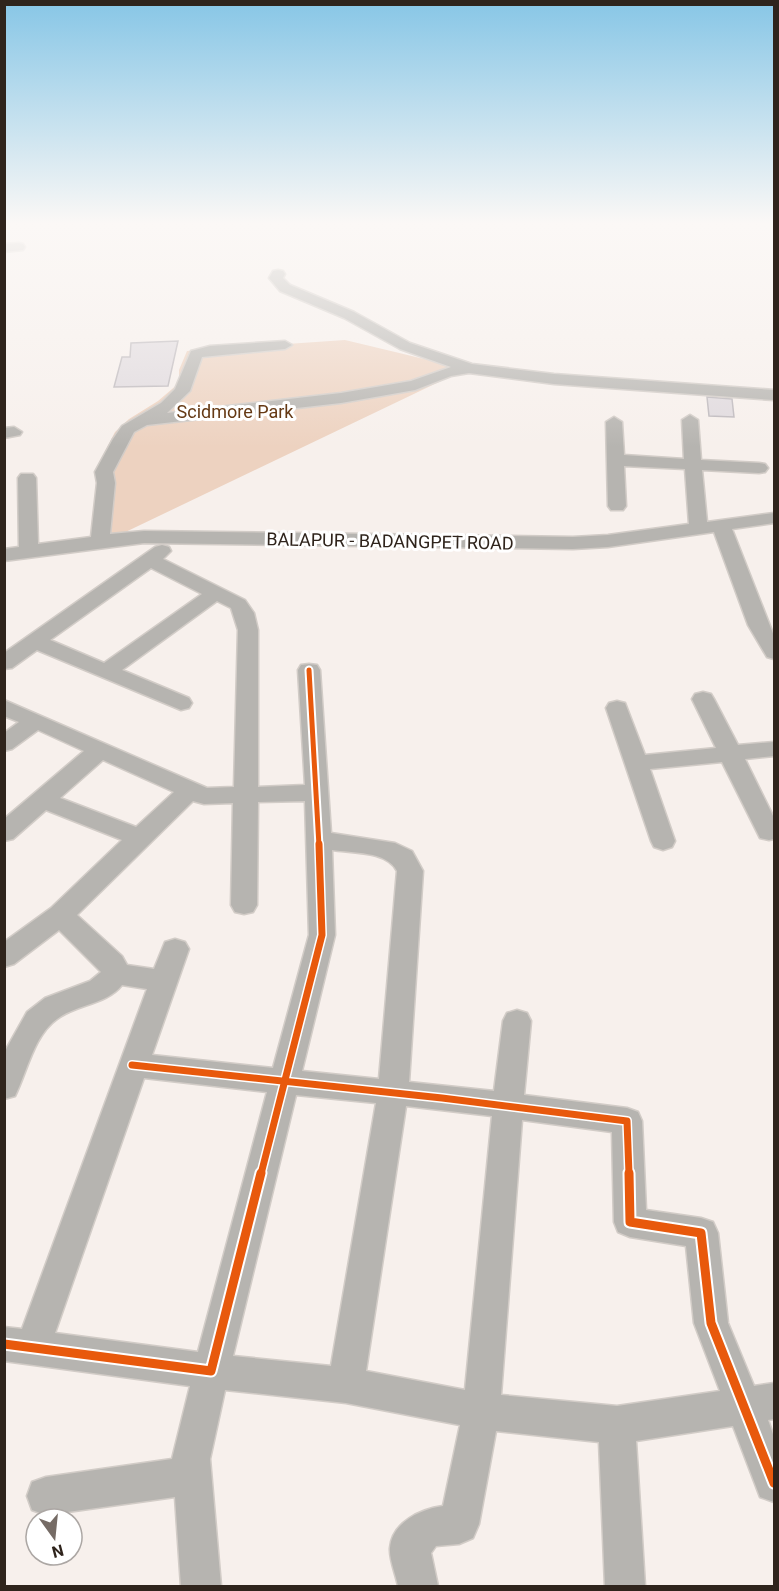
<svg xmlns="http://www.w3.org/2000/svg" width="779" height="1591" font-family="Roboto,sans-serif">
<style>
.green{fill:#edd2c0}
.building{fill:#e0dade;stroke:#bdb8bc;stroke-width:1.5}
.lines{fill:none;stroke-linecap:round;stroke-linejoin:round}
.minor-casing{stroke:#d2ccc7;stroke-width:3}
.minor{fill:#b6b4b0;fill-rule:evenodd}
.cycleway-far2-casing{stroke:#fff;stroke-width:9}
.cycleway-far1-casing{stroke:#fff;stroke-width:10}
.cycleway-casing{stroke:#fff;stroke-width:13}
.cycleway-far2{stroke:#e8590c;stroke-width:5}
.cycleway-far1{stroke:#e8590c;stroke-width:7}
.cycleway{stroke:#e8590c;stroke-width:9}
.labels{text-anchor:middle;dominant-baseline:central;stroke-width:6;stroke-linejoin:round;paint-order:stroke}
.far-park-label{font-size:18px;fill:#653914;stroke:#fff}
.far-street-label{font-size:18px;fill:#2f241c;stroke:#fff}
</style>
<rect width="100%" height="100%" fill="#f7f0ec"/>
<polygon class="green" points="345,340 466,369 113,538 92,522 104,490 95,471 115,432 129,419 158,401 179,383 179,370 187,351"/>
<g class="building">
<polygon points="178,341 168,386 114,387 122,357 130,357 131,343"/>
<polygon points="707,397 732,399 734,417 709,416"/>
</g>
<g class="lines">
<g class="minor-casing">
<g id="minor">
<polygon points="19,243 23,244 25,247 23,250 4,252 4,244"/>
<polygon points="278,270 283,271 285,274 283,278 290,285 354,312 410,343 472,364 554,374 774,390 774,400 554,384 469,373 451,376 415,390 341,403 147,425 134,432 113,472 115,483 110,534 144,531 573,537 608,535 689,524 685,469 624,466 626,506 623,510 611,510 608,506 606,422 614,417 622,422 624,455 684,459 682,420 690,415 698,420 701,460 759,463 765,464 768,468 765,472 759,473 702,470 707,522 774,513 774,523 732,529 774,636 774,659 767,657 748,625 714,532 608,547 573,549 144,543 4,561 4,549 19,547 18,478 21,474 33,474 36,478 38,544 91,537 97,483 95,472 113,439 122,426 161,403 175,389 191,351 210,346 285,341 292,345 285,349 202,357 190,391 167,413 341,393 411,381 451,367 400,349 344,318 280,291 269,278 273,271"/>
<polygon points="14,427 22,432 20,435 4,438 4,428"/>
<path d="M162,545L169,547L171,551L163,559L245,600L254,613L258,630V787L305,785L298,670L301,665L309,664L317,665L320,670L331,833L395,843L412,851L423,871L409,1082L494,1091L503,1021L507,1013L517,1010L527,1013L531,1021L524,1095L627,1108L638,1112L642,1121L646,1210L701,1218L713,1222L718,1233L728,1323L754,1386L774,1383V1419L768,1420L774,1437V1502L760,1497L733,1426L636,1441L645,1586H605L599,1442L496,1431L479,1524L473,1538L459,1544L436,1546L431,1553L438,1586H398C396,1575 389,1559 390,1548C392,1522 421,1509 443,1506L460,1425L346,1403L225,1390L210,1459L221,1586H181L175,1497L46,1515L32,1510L27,1496L32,1482L46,1477L172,1459L190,1386L4,1361V1327L22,1329L147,989L122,985C106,1005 77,1004 57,1019C34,1035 27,1072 15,1096L4,1099V1053L27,1012L45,998L90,981L101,972L59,930L14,964L4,967V942L51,908L122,840L46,810L13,839L4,841V819L84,751L38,730L12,749L4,751V733L19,722L4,716V700L207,788L234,787L238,630L231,608L217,601L122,670L189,698L192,703L189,708L181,710L37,650L12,668L4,669V653L155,547ZM151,568L202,594L104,663L50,640ZM103,760L174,792L136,827L60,798ZM193,801L204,804L233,803L231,905L235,912L244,914L253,912L257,905L258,802L305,801L309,935L273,1068L152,1055L189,949L185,942L175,939L165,942L154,969L127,965L122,956L77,915ZM332,850C352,853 387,851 397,871L379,1079L302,1071L335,935ZM144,1078L267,1092L198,1352L55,1333ZM296,1095L376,1103L331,1366L233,1356ZM406,1106L492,1116L465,1390L366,1371ZM522,1120L612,1132L614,1222L618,1232L630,1237L686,1246L694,1323L720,1391L617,1406L501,1395Z"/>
<polygon points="703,692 711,694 714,699 738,745 774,742 774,756 745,759 774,818 774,839 769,840 760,838 722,762 650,769 675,841 672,847 663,850 654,847 651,841 606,708 609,703 617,701 625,703 645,755 716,748 692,699 695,694"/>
</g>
</g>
<use href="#minor" class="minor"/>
<g class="cycleway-far2-casing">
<polyline id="cycleway-far2" points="309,670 319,846"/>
</g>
<g class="cycleway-far1-casing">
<g id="cycleway-far1">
<polyline points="132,1065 442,1098 627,1121 629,1174"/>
<polyline points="261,1174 322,935 319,844"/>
</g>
</g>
<g class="cycleway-casing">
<g id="cycleway">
<polyline points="629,1173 630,1222 701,1233 711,1323 774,1483"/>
<polyline points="4,1344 211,1371 261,1173"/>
</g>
</g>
<use href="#cycleway-far2" class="cycleway-far2"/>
<use href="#cycleway-far1" class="cycleway-far1"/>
<use href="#cycleway" class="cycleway"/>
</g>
<linearGradient id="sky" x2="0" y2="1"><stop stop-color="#87c6e6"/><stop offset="0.5" stop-color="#fbf8f6"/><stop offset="1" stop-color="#fbf8f6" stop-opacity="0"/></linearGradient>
<rect width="779" height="447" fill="url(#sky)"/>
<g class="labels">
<g class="far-park-label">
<text x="235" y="411">Scidmore Park</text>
</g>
<g class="far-street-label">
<text transform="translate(390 541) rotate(1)">BALAPUR - BADANGPET ROAD</text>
</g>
</g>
<rect width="779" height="1591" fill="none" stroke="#2f241c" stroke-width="12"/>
<g transform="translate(54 1537) rotate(165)"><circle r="28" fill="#ffffff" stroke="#aca7a4" stroke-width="1.5"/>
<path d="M0-4.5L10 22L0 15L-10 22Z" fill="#756b65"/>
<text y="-9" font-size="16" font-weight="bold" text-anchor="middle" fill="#2f241c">N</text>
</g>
</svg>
